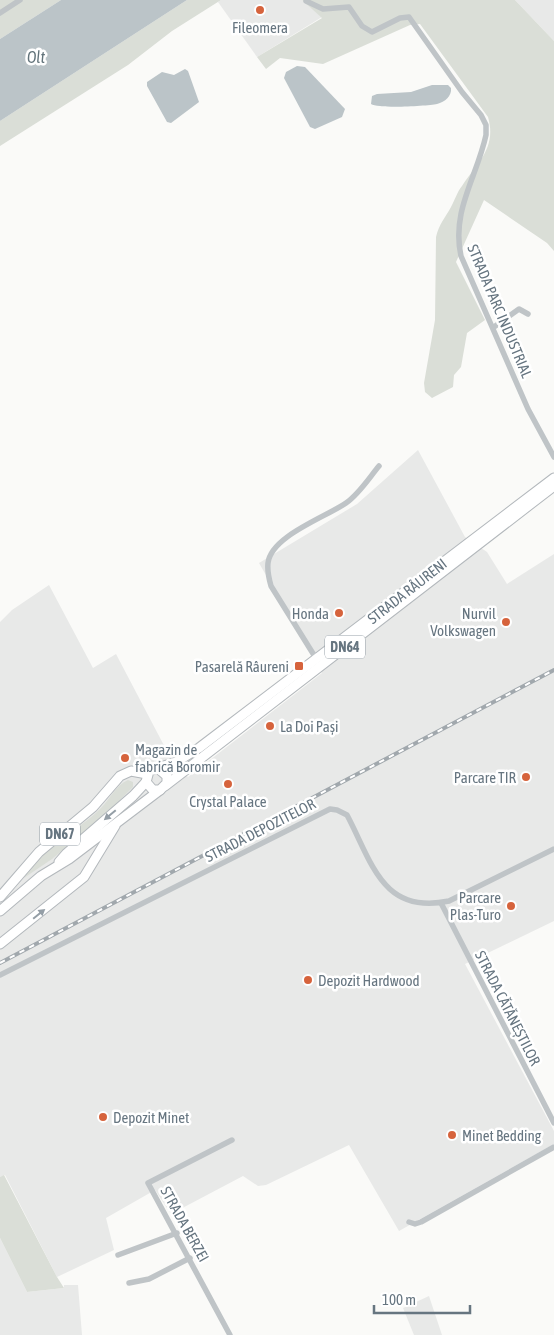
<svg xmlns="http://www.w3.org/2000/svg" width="554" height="1335" font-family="'Asap Condensed',sans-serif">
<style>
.built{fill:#e8e9e8}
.green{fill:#daded7}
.water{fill:#bbc4c8}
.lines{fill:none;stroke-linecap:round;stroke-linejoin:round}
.primary-casing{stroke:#b3b8bc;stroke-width:11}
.street{stroke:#bfc4c7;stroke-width:5.5}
.primary{stroke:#fff;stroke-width:9}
.rail-casing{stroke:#a1a8ad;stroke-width:4}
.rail{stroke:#fff;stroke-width:2;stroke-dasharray:5.5;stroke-linecap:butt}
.oneway{fill:#949ea6}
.poi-dot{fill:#d6633c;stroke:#fff;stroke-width:2}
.labels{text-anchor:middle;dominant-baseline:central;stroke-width:5;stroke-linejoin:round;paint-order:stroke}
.shield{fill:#fff;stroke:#949ea6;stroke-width:1}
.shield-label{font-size:14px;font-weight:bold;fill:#667580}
.poi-label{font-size:15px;fill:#667580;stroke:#fff;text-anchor:end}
.street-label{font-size:15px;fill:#667580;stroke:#fff}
.water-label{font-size:16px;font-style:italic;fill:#62737a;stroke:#fff}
</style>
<rect width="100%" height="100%" fill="#fafaf8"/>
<g class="built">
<polygon points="221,0 302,0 322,17 257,57 218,2"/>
<polygon points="515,0 554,0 554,41"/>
<polygon points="418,450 465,537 487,552 507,584 554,554 554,921 465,964 554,1131 554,1144 399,1231 349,1145 266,1185 258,1186 243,1176 171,1214 155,1190 106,1218 114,1250 57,1277 5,1175 0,1177 0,622 12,610 49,585 93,668 116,654 169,755 188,777 322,673 259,563 357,504"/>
<polygon points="0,1238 27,1292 64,1288 64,1285 78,1285 82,1335 0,1335"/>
<polygon points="429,1296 442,1335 414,1335 403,1308"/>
</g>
<g class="green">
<polygon points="0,0 61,0 0,39"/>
<polygon points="187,0 221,0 172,31 128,65 0,146 0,121"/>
<path d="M302,0H515L554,41V251L547,243L484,200L456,262L485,320L467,333L461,367L454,375L453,387L432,398L425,392L424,383L435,320L436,237C439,224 445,218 451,207C455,200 457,192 462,186C477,163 497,148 488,117L420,24L410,25L323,64L280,58L266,69L257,57L322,18Z"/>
<path d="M128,780L133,782V787L103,817L52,859L24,878C41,847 77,832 101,808C110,799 116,785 128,780Z"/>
<polygon points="4,1175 57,1277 64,1288 27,1292 0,1238 0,1177"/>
</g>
<g class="water">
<polygon points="61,0 187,0 0,121 0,39"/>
<polygon points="297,66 305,67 345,109 342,117 315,129 310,127 284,78 286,72"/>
<polygon points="185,69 188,71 199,102 171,123 167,122 147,86 147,82 162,72 174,75"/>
<path d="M432,85H448L451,88C452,96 445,102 437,104C427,106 379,109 371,104L372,96L377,94L411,92Z"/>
</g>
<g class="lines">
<g class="primary-casing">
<g id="primary">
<polyline points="159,769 167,776 167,783 160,790 153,790 146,782 149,771 176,762 199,748 554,478"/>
<polyline points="165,786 554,486"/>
<polyline points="59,862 66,854 133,796 146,782"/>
<polyline points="0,897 39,852 93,807 120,776 131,771 147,774"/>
<polyline points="0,911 41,876 69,859 160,790"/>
<polyline points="0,944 84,877 115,826"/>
</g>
</g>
<g class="street">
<path d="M306,1L323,9L349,7L362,26L372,32L400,18L409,17L462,92L481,115L486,125V135C477,177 451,211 461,256L528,409L554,457"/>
<polyline points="0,13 20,0"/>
<polyline points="494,327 519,309 528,314"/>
<path d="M317,660L271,586C269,579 267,572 268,563C271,536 326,517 346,503C359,494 369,478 379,466"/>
<polyline points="441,903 554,1123"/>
<path d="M0,975L330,809L337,810L347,815C372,862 382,915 449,901L554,849"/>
<polyline points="409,1222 415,1224 421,1222 554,1147"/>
<polyline points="118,1255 177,1233"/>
<polyline points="129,1283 149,1279 190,1258"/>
<polyline points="230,1335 148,1183 232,1140"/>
</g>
<use href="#primary" class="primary"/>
<g class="rail-casing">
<polyline id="rail" points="0,963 554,670"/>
</g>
<use href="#rail" class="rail"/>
</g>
<defs><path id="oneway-solid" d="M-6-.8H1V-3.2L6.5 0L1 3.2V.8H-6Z" transform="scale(1.25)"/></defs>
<g class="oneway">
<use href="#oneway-solid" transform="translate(110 815) rotate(140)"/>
<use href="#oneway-solid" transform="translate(39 914) rotate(-39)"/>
</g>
<g class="poi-dot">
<circle cx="260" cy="10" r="5"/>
<circle cx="339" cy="613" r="5"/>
<circle cx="506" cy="622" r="5"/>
<rect x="294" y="661" width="10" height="10" rx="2.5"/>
<circle cx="270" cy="726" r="5"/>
<circle cx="125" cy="758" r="5"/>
<circle cx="526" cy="777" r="5"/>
<circle cx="228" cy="784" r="5"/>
<circle cx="511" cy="906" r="5"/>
<circle cx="308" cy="980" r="5"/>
<circle cx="103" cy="1117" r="5"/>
<circle cx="452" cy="1135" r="5"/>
</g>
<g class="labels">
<g class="shield">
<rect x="325" y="635.5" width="40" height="23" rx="4"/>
<rect x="40" y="822.5" width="40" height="23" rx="4"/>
</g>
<g class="shield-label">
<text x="345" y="647">DN64</text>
<text x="60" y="834">DN67</text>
</g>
<g class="poi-label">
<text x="260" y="27" text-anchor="middle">Fileomera</text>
<text x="329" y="613">Honda</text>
<text x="496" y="613">Nurvil<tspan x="496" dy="17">Volkswagen</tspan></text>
<text x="289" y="666">Pasarelă Râureni</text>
<text x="280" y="726" text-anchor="start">La Doi Pași</text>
<text x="135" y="749" text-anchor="start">Magazin de<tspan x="135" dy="17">fabrică Boromir</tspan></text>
<text x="516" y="777">Parcare TIR</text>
<text x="228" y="801" text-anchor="middle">Crystal Palace</text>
<text x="501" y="897">Parcare<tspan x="501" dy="17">Plas-Turo</tspan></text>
<text x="318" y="980" text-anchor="start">Depozit Hardwood</text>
<text x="113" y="1117" text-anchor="start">Depozit Minet</text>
<text x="462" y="1135" text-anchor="start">Minet Bedding</text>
</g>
<g class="street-label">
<text transform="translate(500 311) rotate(67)">STRADA PARC INDUSTRIAL</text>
<text transform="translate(407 591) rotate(-38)">STRADA RÂURENI</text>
<text transform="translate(260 830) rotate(-27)">STRADA DEPOZITELOR</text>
<text transform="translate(508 1008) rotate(63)">STRADA CĂTĂNEȘTILOR</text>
<text transform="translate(185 1224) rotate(61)">STRADA BERZEI</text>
</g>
<g class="water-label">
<text x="36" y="57">Olt</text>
</g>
</g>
<path d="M374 1305v8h96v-8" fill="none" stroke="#667580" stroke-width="2.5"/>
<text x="382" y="1305" font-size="15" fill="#667580" stroke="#ffffff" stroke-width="4" paint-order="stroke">100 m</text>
</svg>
